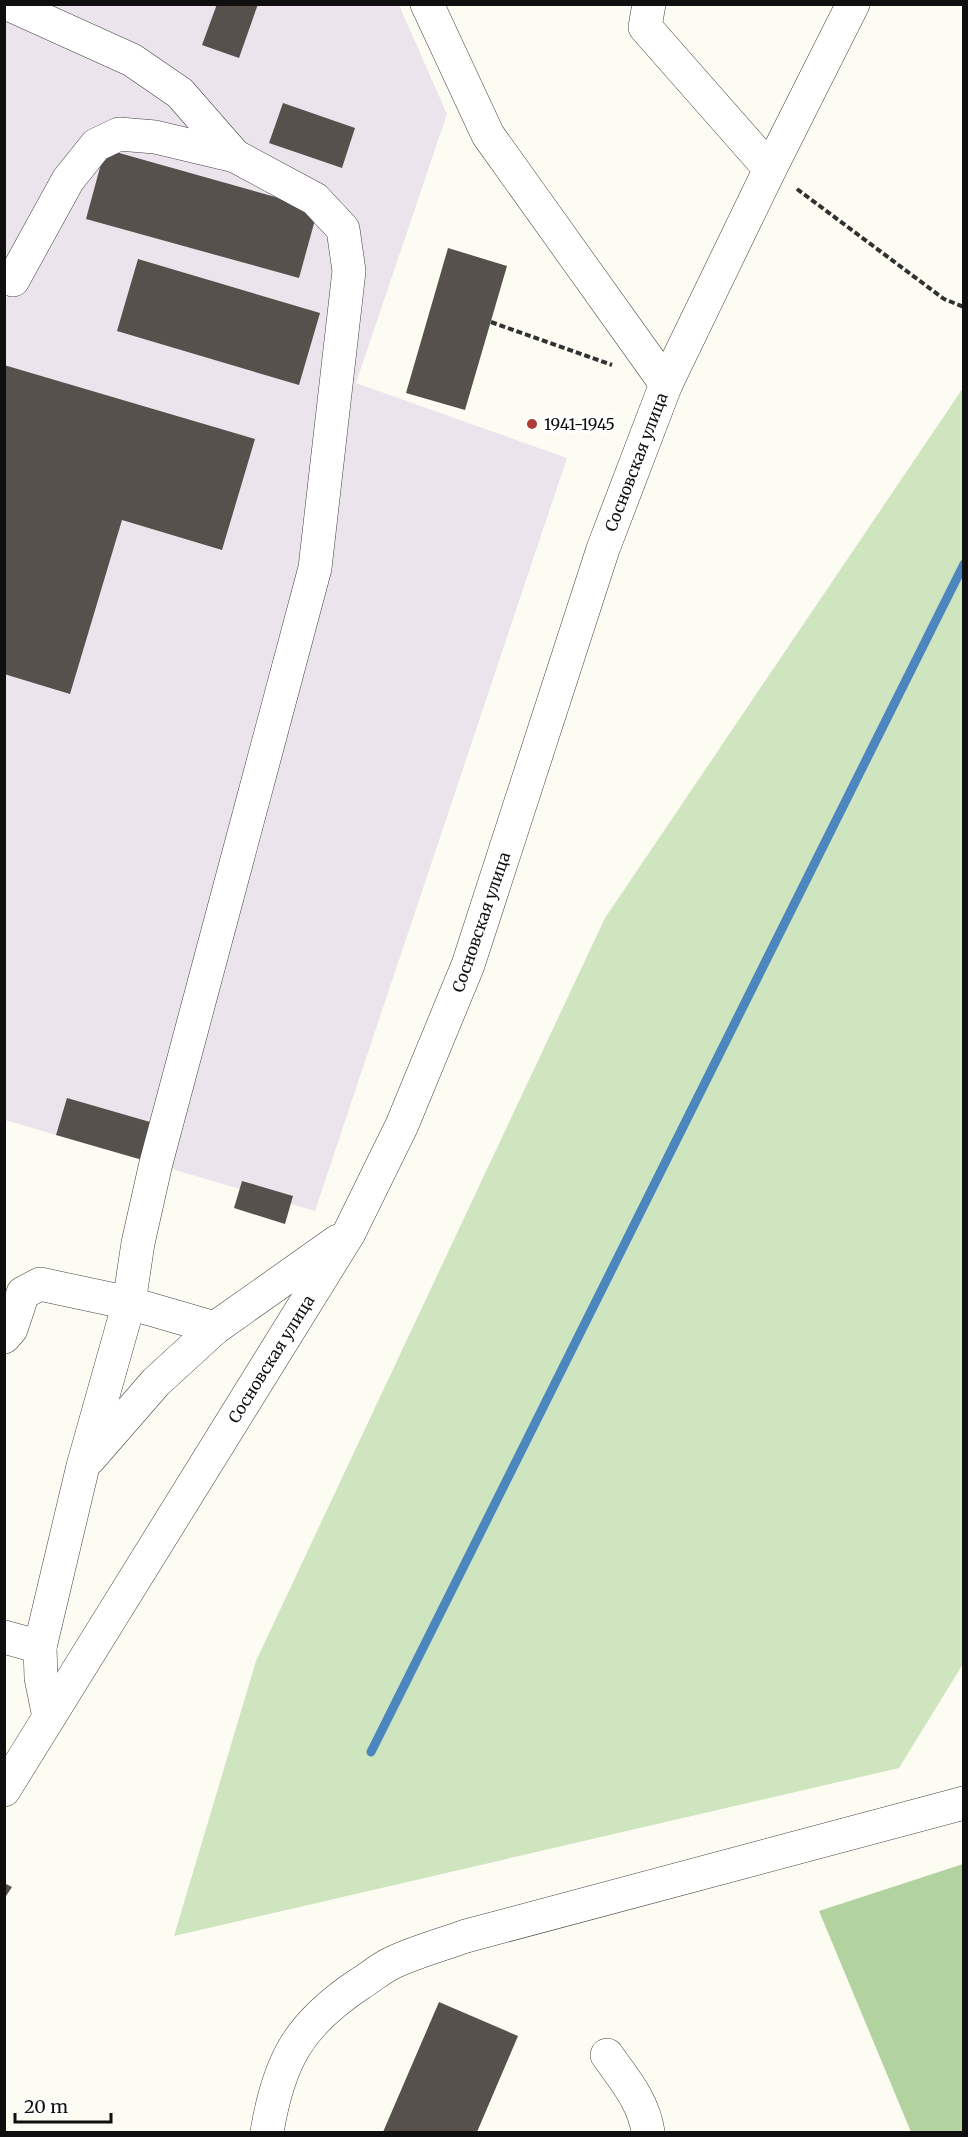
<svg xmlns="http://www.w3.org/2000/svg" width="968" height="2137" font-family="Merriweather,serif">
<style>
.industrial{fill:#ece4ec}
.green{fill:#cfe5bf}
.forest{fill:#b2d3a0}
.lines{fill:none;stroke-linecap:round;stroke-linejoin:round}
.stream{stroke:#4c86be;stroke-width:9}
.building{fill:#56514c}
.minor-casing{stroke:#424242;stroke-width:34}
.path{stroke:#313131;stroke-width:4;stroke-dasharray:6 3;stroke-linecap:butt}
.minor{stroke:#fff;stroke-width:33}
.poi-dot{fill:#af3c36;stroke:#fff;stroke-width:2}
.labels{text-anchor:middle;dominant-baseline:central;stroke-width:6;stroke-linejoin:round;paint-order:stroke}
.poi-label{font-size:16px;fill:#0f0f0f;stroke:#fff;text-anchor:start}
.street-label{font-size:16px;fill:#0f0f0f;stroke:#fff}
</style>
<rect width="100%" height="100%" fill="#fdfcf2"/>
<polygon class="industrial" points="4,5 399,5 447,114 356,383 567,458 315,1211 5,1120"/>
<polygon class="green" points="963,388 963,1664 899,1768 174,1936 256,1661 605,918"/>
<polygon class="forest" points="963,1864 963,2132 911,2132 819,1911"/>
<g class="lines">
<polyline class="stream" points="371,1752 964,564"/>
</g>
<g class="building">
<polygon points="217,4 258,4 239,58 202,45"/>
<polygon points="283,103 355,128 342,168 269,143"/>
<polygon points="105,149 318,209 299,278 86,219"/>
<polygon points="448,248 507,266 465,410 406,393"/>
<polygon points="138,259 320,313 299,385 117,331"/>
<polygon points="4,365 255,439 222,550 122,520 70,694 4,674"/>
<polygon points="67,1098 157,1124 146,1161 56,1135"/>
<polygon points="242,1181 293,1196 285,1224 234,1208"/>
<polygon points="4,1883 12,1887 4,1899"/>
<polygon points="439,2002 518,2036 477,2132 383,2132"/>
</g>
<g class="lines">
<g class="minor-casing">
<g id="minor">
<polyline points="8,4 132,60 180,93 235,156 315,199 343,229 349,271 315,568 156,1163 138,1243 129,1303 83,1466 40,1647 41,1678 49,1717"/>
<polyline points="427,4 488,135 666,384"/>
<polyline points="649,4 645,27 770,169"/>
<polyline points="13,280 68,180 96,145 119,134 155,137 235,156"/>
<polyline points="4,1337 11,1329 23,1293 40,1284 129,1303 215,1328"/>
<polyline points="89,1459 156,1382 215,1328 338,1241"/>
<polyline points="4,1637 40,1647"/>
<polyline points="4,1790 349,1233 402,1125 468,965 603,549 666,384 770,169 853,4"/>
<path d="M607,2055C624,2079 644,2102 648,2132"/>
<path d="M267,2132C279,2060 299,2024 361,1983C371,1977 381,1968 392,1963C415,1952 441,1945 466,1936L964,1803"/>
</g>
</g>
<g class="path">
<polyline points="797,189 944,299 964,307"/>
<polyline points="491,322 612,365"/>
</g>
<use href="#minor" class="minor"/>
</g>
<circle class="poi-dot" cx="532" cy="424" r="6"/>
<g class="labels">
<g class="poi-label">
<text x="544" y="424">1941-1945</text>
</g>
<g class="street-label">
<text transform="translate(636 462) rotate(-69)">Сосновская улица</text>
<text transform="translate(481 922) rotate(-71)">Сосновская улица</text>
<text transform="translate(271 1359) rotate(-58)">Сосновская улица</text>
</g>
</g>
<rect width="968" height="2137" fill="none" stroke="#0f0f0f" stroke-width="12"/>
<path d="M15 2113v9h96v-9" fill="none" stroke="#0f0f0f" stroke-width="3"/>
<text x="24" y="2113" font-size="18" fill="#0f0f0f" stroke="#ffffff" stroke-width="4.5" paint-order="stroke">20 m</text>
</svg>
